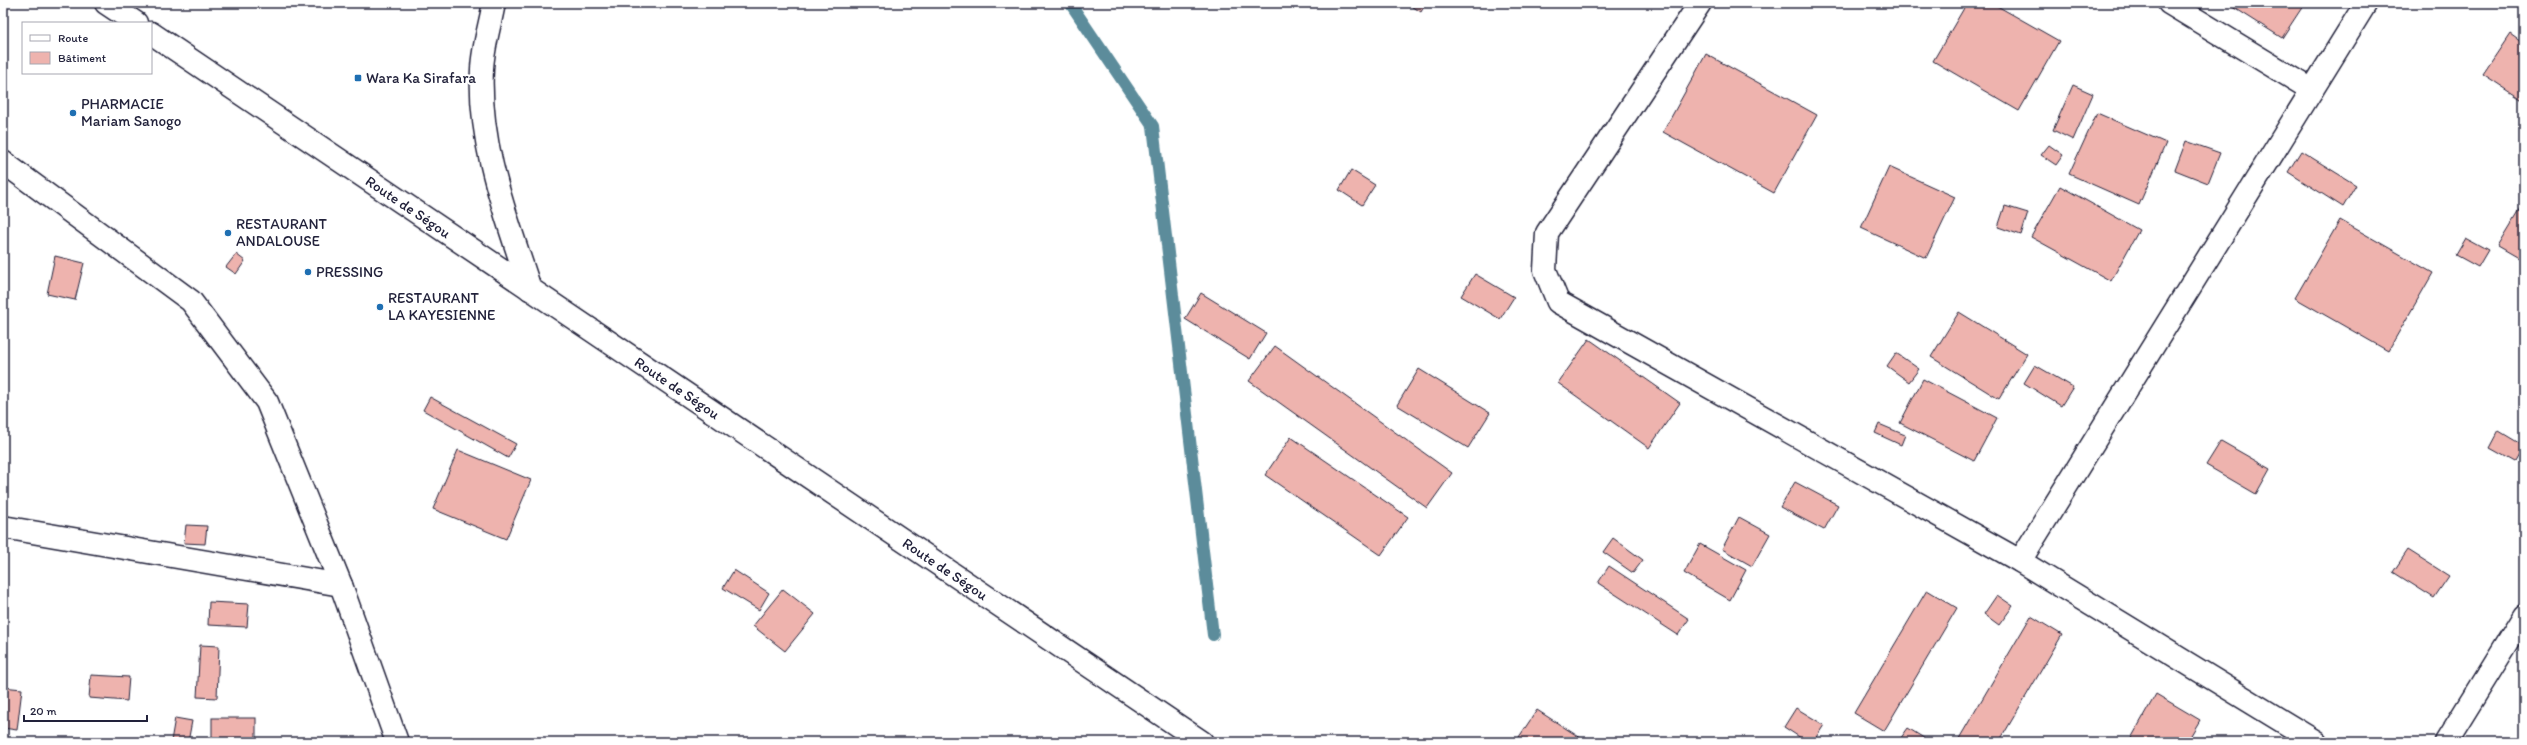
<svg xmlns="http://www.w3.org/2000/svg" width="2527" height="745" font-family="Itim,sans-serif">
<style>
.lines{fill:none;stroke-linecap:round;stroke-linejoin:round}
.stream{stroke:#5c8c9b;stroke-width:12}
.building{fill:#eeb3ae;stroke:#22223b}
.minor-casing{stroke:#22223b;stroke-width:25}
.highway-casing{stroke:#22223b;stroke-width:25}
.minor{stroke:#fff;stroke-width:22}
.highway{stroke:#fff;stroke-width:22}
.poi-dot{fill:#1f6fb2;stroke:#fff;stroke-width:1.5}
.labels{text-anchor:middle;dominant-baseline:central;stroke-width:4;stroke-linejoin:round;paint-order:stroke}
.poi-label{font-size:15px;fill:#22223b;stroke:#fff;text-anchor:start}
.street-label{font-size:15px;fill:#22223b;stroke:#fff}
</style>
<rect width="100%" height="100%" fill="#fff"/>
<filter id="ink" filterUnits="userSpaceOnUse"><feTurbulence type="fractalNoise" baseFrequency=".025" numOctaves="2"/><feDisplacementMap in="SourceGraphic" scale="8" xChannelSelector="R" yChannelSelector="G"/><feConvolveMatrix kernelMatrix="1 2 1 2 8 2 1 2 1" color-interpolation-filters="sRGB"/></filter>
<g filter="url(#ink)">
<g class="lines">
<polyline class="stream" points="1070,3 1153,126 1213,635"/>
</g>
<g class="building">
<polygon points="1407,3 1426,3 1421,12"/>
<polygon points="1967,3 1992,3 2059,41 2019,111 1933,61"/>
<polygon points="2227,3 2305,3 2282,38"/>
<polygon points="2510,34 2524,44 2524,101 2483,74"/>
<polygon points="1706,54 1817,115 1774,193 1663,132"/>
<polygon points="2073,85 2093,94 2073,140 2053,130"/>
<polygon points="2097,113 2166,143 2139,205 2069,174"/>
<polygon points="2186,141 2220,153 2208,183 2175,170"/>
<polygon points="2049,145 2063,155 2056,165 2041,155"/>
<polygon points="2301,151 2356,185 2343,207 2288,172"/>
<polygon points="1889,167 1955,197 1926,258 1861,228"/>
<polygon points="1351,170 1375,185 1362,205 1339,190"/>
<polygon points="2060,186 2139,230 2111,281 2031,237"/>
<polygon points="2524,203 2524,261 2498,246"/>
<polygon points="2005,206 2028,213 2021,235 1998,227"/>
<polygon points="2340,220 2433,273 2388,351 2295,298"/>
<polygon points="2466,238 2488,250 2478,267 2456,255"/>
<polygon points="236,254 245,261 236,274 226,267"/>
<polygon points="55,256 84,263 75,300 47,294"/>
<polygon points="1475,274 1514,297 1500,319 1461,296"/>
<polygon points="1201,293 1266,333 1250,359 1185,319"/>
<polygon points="1959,312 2027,354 1999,399 1931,357"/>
<polygon points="1589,339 1680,403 1649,448 1558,383"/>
<polygon points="1275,346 1452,473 1427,508 1249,381"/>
<polygon points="1896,353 1919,369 1909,382 1887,366"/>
<polygon points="2035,365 2073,387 2061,406 2024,383"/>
<polygon points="1419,369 1490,413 1468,448 1397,405"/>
<polygon points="1923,379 1997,418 1974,461 1900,423"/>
<polygon points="430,397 516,444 508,458 423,410"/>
<polygon points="1879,424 1905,435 1901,445 1875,433"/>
<polygon points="2499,431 2524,446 2515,462 2490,448"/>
<polygon points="1291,437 1408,517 1381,555 1265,475"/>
<polygon points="2221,441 2270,469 2256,494 2206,465"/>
<polygon points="458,450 531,480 506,539 433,509"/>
<polygon points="1795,482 1838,505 1824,530 1780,507"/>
<polygon points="1739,517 1770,534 1752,566 1722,549"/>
<polygon points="186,525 207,526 205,544 184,543"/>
<polygon points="1613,538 1643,560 1633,573 1603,552"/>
<polygon points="1700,544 1746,570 1730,600 1684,573"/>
<polygon points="2408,550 2449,576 2434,598 2393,572"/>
<polygon points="1609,566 1689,619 1678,635 1598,583"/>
<polygon points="734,570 769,593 759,610 723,588"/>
<polygon points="783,589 815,614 785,651 753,626"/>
<polygon points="1927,590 1957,608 1884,731 1854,713"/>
<polygon points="1997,595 2013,606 1999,625 1984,614"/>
<polygon points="209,602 249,604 247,627 208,625"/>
<polygon points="2031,616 2062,635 1999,742 1957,742"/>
<polygon points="200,645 219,646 217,698 197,697"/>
<polygon points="3,661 7,662 5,680 3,680"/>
<polygon points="91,675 129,677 127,701 89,698"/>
<polygon points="3,687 22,689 17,730 3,728"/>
<polygon points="2156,694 2200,720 2187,742 2129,742"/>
<polygon points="1796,708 1824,725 1813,742 1807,742 1784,727"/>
<polygon points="1537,710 1587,742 1527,742 1519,737"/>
<polygon points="175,718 192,721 188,742 171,741"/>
<rect x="212" y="718" width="44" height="24"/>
<polygon points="1908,728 1930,742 1898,742"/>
</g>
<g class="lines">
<g class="minor-casing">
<g id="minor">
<path d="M494,3C490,25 483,47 482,69C478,146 507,218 530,289"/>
<polyline points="1700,3 1547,233 1545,270 1558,302 2020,561 2316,742"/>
<polyline points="2169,3 2312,90"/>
<polyline points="3,162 191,301 267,402 341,585 397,742"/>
<polyline points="3,527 341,585"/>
<polyline points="2020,561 2366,3"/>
<polyline points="2446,742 2524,616"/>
</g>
</g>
<g class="highway-casing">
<g id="highway">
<polyline points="106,3 136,23"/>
<polyline points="151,33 1202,742"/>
</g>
</g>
<use href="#minor" class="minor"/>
<use href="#highway" class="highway"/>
</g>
</g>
<g class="poi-dot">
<rect x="354" y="74" width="8" height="8" rx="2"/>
<circle cx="73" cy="113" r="4"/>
<circle cx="228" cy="233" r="4"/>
<circle cx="308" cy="272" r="4"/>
<circle cx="380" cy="307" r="4"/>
</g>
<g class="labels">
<g class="poi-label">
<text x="366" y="78">Wara Ka Sirafara</text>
<text x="81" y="104">PHARMACIE<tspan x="81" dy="17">Mariam Sanogo</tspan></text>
<text x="236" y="224">RESTAURANT<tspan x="236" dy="17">ANDALOUSE</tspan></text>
<text x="316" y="272">PRESSING</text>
<text x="388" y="298">RESTAURANT<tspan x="388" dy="17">LA KAYESIENNE</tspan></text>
</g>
<g class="street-label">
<text transform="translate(408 207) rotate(34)">Route de Ségou</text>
<text transform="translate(677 388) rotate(34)">Route de Ségou</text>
<text transform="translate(945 569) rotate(34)">Route de Ségou</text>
</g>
</g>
<rect width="2527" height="745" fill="none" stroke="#fff" stroke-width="16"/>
<rect x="8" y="8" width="2511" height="729" fill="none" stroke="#22223b" stroke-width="1.5" filter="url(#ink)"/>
<rect x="22" y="22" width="130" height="52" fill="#ffffff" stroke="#a7a7b1"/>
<rect x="30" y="35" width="20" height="6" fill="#ffffff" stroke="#a7a7b1"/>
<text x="58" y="42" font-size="12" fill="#22223b">Route</text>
<rect x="30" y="52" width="20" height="12" fill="#eeb3ae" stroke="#a7a7b1"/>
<text x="58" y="62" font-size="12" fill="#22223b">Bâtiment</text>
<path d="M24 715v6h123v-6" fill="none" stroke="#22223b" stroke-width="2"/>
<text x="30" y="715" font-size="12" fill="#22223b" stroke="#ffffff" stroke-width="3" paint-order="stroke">20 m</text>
</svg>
